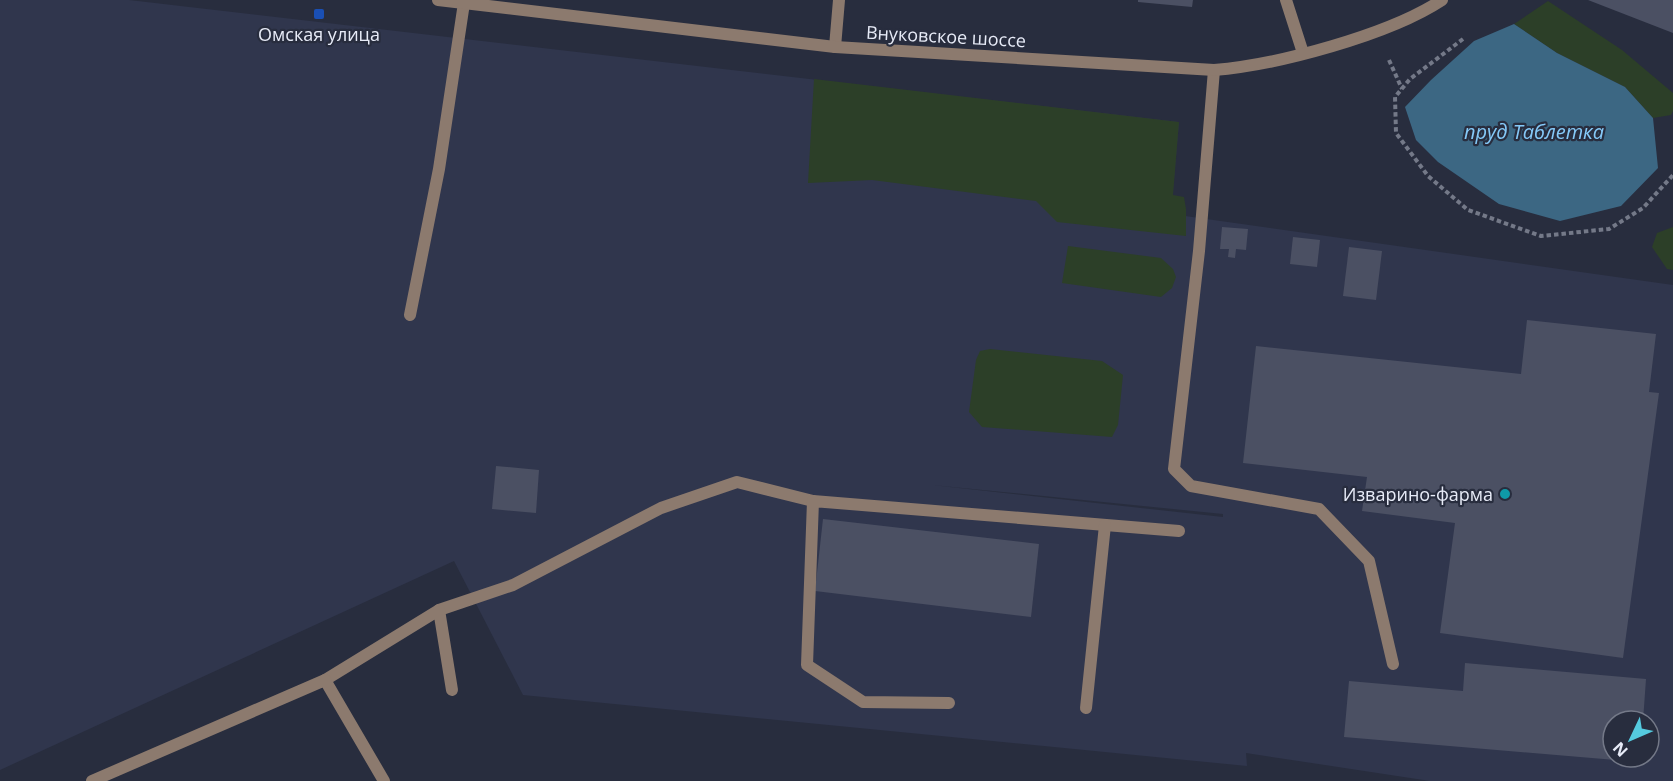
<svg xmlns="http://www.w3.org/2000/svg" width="1673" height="781" font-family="'Open Sans',sans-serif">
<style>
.built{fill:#30364d;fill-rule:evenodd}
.green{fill:#2c3f28}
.water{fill:#3c6783}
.building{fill:#4b5063}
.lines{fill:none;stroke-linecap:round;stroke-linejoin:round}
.path{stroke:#747988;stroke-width:4;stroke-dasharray:4.5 3;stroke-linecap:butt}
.service{stroke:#8c7a6e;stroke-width:12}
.minor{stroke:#8c7a6e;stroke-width:12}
.tertiary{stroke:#8c7a6e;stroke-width:12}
.transit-dot{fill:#1a4fb4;stroke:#282d3e;stroke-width:2}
.culture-dot{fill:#0f9aa8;stroke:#282d3e;stroke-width:2}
.labels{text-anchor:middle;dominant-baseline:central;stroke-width:4.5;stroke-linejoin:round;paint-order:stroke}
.poi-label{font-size:18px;fill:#e7ebf7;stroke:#282d3e}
.street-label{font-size:18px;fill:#e7ebf7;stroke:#282d3e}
.water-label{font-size:20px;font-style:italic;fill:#85c9f8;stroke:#282d3e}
</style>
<rect width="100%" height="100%" fill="#282d3e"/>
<path class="built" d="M0,0H129L1179,122L1171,214L1673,285V781H1430L1246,753L1247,766L523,695L454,561L0,770ZM932,485L1223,514V517ZM1613,721H1649V757H1613Z"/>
<g class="green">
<polygon points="1548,1 1622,50 1673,93 1673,111 1671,115 1653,118 1625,87 1557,53 1514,24"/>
<polygon points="814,79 1179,122 1173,195 1184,197 1186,209 1186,236 1057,222 1036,201 872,180 808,183"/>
<polygon points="1673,227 1673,270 1667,269 1652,247 1657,233"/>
<polygon points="1068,246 1161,258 1173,269 1176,277 1172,288 1161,297 1062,283"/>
<polygon points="990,349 1102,361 1123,375 1118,425 1112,437 982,427 969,412 976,360 980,351"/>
</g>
<polygon class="water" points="1514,24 1557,53 1625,87 1653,118 1658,168 1621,206 1560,221 1499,204 1438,162 1416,140 1405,107 1431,80 1474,41"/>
<g class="building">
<polygon points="1138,0 1193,0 1192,7 1138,2"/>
<polygon points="1588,0 1673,0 1673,33"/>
<polygon points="1222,227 1248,229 1246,250 1236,249 1235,258 1228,257 1229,249 1220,249"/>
<polygon points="1293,237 1320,240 1317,267 1290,264"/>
<polygon points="1349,247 1382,251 1376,300 1343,296"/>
<polygon points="1527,320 1656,334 1649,392 1659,393 1623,658 1440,633 1455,523 1362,511 1367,477 1243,463 1256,346 1521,374"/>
<polygon points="496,466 539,470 536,513 492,509"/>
<polygon points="823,519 1039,544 1031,617 815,591"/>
<polygon points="1465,663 1646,679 1643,721 1613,721 1613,757 1640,757 1639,762 1344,737 1349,681 1463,691"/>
</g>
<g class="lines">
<g class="path">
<polyline points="1463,39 1410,79 1395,97 1396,133 1428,176 1468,210 1541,236 1609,229 1643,208 1673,175"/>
<polyline points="1389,60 1402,89"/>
</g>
<g class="service">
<polyline points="1286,0 1303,53"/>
<polyline points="835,47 839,0"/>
<polyline points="1214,70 1199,251 1174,469 1191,486 1319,509 1369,561 1393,664"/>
<polyline points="410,315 439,169 464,3"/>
<polyline points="439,610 513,585 661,508 737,482 813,501"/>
<polyline points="325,680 439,610 452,690"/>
<polyline points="949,703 863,702 807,665 813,501 1179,531"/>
<polyline points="1086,708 1105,525"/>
</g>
<polyline class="minor" points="92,781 325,680 384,781"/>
<path class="tertiary" d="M438,0L835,47L1214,70C1277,65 1389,35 1442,0"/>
</g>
<rect class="transit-dot" x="313" y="8" width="12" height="12" rx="3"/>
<circle class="culture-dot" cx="1505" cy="494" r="6"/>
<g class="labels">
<g class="poi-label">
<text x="319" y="34">Омская улица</text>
<text x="1493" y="494" text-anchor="end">Изварино-фарма</text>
</g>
<g class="street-label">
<text transform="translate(946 36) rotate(3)">Внуковское шоссе</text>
</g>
<g class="water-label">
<text x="1534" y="131">пруд Таблетка</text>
</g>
</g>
<g transform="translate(1631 739) rotate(226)"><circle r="28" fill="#282d3e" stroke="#747988" stroke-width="1.5"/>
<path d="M0-4.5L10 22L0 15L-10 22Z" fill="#55cadf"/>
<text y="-9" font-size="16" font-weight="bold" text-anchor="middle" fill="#e7ebf7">N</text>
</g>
</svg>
